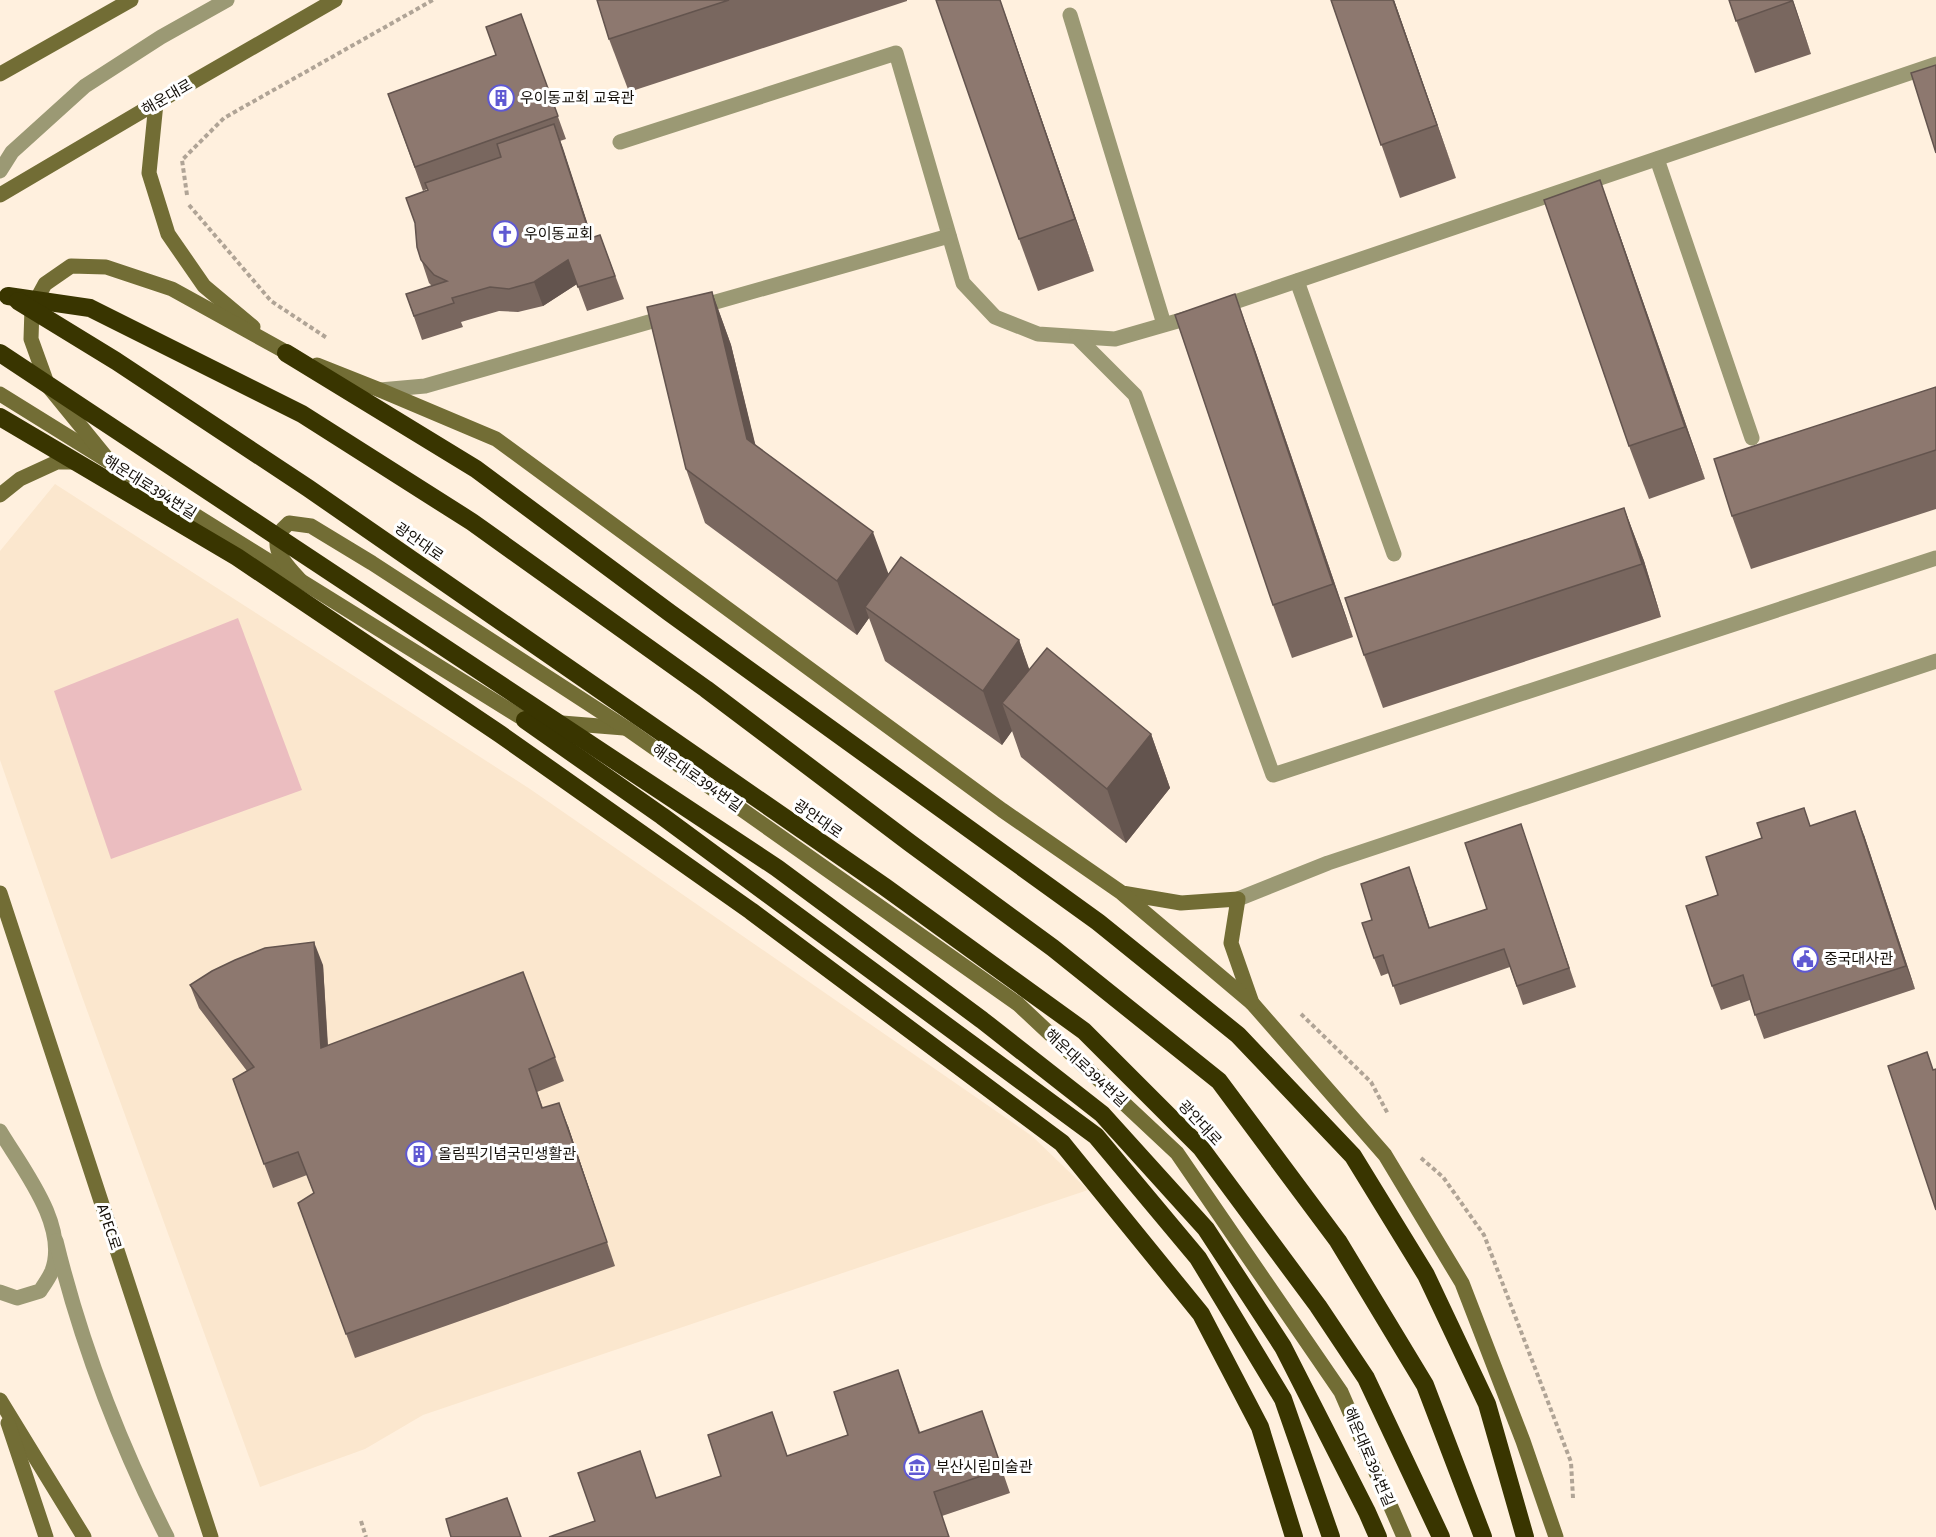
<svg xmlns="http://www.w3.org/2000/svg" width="1936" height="1537" font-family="'Fira Sans','Noto Sans KR',sans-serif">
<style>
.built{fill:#fbe7ce}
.green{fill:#ebbdc0}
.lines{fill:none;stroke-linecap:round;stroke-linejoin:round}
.path{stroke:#b0a496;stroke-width:4;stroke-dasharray:4.5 3;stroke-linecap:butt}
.lane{stroke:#9b9974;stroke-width:15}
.street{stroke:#9b9974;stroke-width:15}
.secondary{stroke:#726d35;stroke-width:15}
.highway{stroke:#393500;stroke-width:18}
.highway-bridge{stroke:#393500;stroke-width:18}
.wall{fill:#79675f}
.shaded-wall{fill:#63544e}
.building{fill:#8d786f;stroke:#63544e;stroke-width:1.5}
.labels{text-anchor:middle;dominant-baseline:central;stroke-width:6;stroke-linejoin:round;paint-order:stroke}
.street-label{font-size:15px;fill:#15100a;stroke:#fff}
.poi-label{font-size:15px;fill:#15100a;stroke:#fff;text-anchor:start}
</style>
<rect width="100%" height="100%" fill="#fff0de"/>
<polygon class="built" points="55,484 530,789 1032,1136 1088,1190 423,1415 365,1449 260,1487 80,991 0,760 0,551"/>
<polygon class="green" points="238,618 302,790 111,859 54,691"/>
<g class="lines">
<g class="path">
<polyline points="187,195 182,160 224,118 433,0"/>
<polyline points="189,205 271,301 327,338"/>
<polyline points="1301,1014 1371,1082 1388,1114"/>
<polyline points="1421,1158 1443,1177 1484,1235 1571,1462 1573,1498"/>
<polyline points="361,1521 366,1537"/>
</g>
<g class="lane">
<polyline points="1070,15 1164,324"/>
<polyline points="620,142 896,53 963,283 995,317 1038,334 1115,339 1195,316"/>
<polyline points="1657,159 1752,438"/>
<polyline points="0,171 12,152 85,86 161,37 227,0"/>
<polyline points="1297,281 1394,554"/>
<polyline points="1220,307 1936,64"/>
<polyline points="1077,337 1135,395 1273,775 1936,558"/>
<path d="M0,1131C22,1168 69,1226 52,1271C49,1278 44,1285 40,1291L17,1298L0,1292"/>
<path d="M56,1241C81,1343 119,1443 167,1537"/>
</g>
<g class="street">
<polyline points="698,307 949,236"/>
<polyline points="380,390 425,386 670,316"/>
<polyline points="1238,899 1328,863 1936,661"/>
</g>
<g class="secondary">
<polyline points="0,74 131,0"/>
<polyline points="156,103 149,173 168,234 204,286 253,327"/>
<polyline points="0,195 156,103 335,0"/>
<polyline points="317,365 380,390 496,439 1002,810 1122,893 1181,903 1238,899 1231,943 1252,1003 1385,1155 1462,1283 1523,1441 1556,1537"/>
<polyline points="0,394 525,720 624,728"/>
<polyline points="110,462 48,386 31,339 32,308 45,284 71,266 106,267 172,289 295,357"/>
<polyline points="0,495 20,479 57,462 77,462"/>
<path d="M300,580C283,561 264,544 289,523L311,526L372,563L626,728L1018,1004L1177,1153L1341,1392L1404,1537"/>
<polyline points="0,893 211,1537"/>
<polyline points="1124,895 1252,1003"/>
<polyline points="0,1400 84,1537"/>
<polyline points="8,1423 46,1537"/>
</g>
<g class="highway">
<polyline points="286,353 476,469 670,613 1098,922 1238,1035 1353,1156 1426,1275 1487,1404 1525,1537"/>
<polyline points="525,720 662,816 1096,1136 1198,1258 1283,1399 1331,1537"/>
</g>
<g class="highway-bridge">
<polyline points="8,296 90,308 302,414 472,522 706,689 910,843 1053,948 1219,1081 1338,1241 1425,1385 1483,1537"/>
<polyline points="18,301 116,361 308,488 885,887 1084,1031 1201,1148 1318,1306 1366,1378 1441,1537"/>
<polyline points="0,353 777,868 982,1020 1102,1114 1206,1229 1283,1347 1367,1512 1378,1537"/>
<polyline points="0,417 237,557 500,734 751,911 1062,1143 1201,1314 1260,1427 1294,1537"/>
</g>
</g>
<g class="wall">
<polygon points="597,0 907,0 907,1 629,92 609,39"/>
<polygon points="1331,0 1394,0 1456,178 1400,198"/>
<polygon points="1729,0 1793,0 1811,54 1755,73"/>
<polygon points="521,14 566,139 560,141 592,238 600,235 624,299 587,311 577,284 543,306 518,312 499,311 461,322 463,327 422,340 406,294 432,286 429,283 417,247 428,190 427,189 423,191 388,94 496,55"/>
<polygon points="1009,25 1094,271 1038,291 1019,239"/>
<polygon points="1619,233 1705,479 1649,499 1629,446"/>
<polygon points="712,292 731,345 755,445 889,574 1019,640 1029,670 1151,734 1170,788 1126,843 1021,757 1012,731 1002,745 885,661 869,618 857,635 705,523 686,469"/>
<polygon points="1254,347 1353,637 1292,658 1273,605"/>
<polygon points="1936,387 1936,509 1751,569 1732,516"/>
<polygon points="1624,508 1644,561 1661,617 1383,708 1364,655"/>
<polygon points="1804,808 1810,826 1864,835 1915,989 1764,1039 1750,1000 1721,1010 1712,986 1718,895 1762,838"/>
<polygon points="1521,824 1576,987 1523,1005 1510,967 1400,1005 1389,973 1381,976 1374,958 1416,886 1430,928 1487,909"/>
<polygon points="323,965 328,1045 555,1057 564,1081 537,1092 543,1108 568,1126 615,1266 355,1358 298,1203 314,1194 307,1175 273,1188 233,1079 247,1071 199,1008 190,985"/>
<polygon points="898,1370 920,1432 990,1435 1010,1493 942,1516 595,1521 657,1498 788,1456 848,1435"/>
</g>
<g class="shaded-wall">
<polygon points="1000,0 1009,25 1094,271 1075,219"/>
<polygon points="1393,0 1394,0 1456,178 1437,125"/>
<polygon points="1792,0 1793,0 1811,54 1792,1"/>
<polygon points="554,124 563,148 600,262 591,238"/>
<polygon points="1600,180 1619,233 1705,479 1685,427"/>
<polygon points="568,260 577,284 543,306 534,282"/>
<polygon points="712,292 731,345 767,492 747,439"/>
<polygon points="1235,294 1254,347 1353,637 1333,584"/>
<polygon points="1624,508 1644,561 1661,617 1642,564"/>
<polygon points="873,532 893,586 865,607 869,618 857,635 837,581"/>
<polygon points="1019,640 1038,694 1002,703 1012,731 1002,745 983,691"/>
<polygon points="1151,734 1170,788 1126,843 1107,789"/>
<polygon points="1855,811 1864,835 1915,989 1906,966"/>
<polygon points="314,942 323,965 329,1071 321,1048"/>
<polygon points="559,1103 568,1126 615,1266 607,1242"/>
</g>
<g class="building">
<polygon points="597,0 729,0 609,39"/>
<polygon points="936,0 1000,0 1075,219 1019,239"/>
<polygon points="1331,0 1393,0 1437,125 1381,145"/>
<polygon points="1729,0 1792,0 1792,1 1736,21"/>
<polygon points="521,14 558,116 415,167 388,94 496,55 486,27"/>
<polygon points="1936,65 1936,153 1911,73"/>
<polygon points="554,124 591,238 600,235 615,276 578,287 568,260 534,282 509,289 490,287 452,298 454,303 414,316 406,294 447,281 434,275 421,260 417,247 415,223 406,198 428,190 425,183 501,157 497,144"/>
<polygon points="1600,180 1685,427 1629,446 1544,200"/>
<polygon points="712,292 747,439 873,532 837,581 686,469 647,307"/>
<polygon points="1235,294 1333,584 1273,605 1175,315"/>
<polygon points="1936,387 1936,450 1732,516 1714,459"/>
<polygon points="1624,508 1642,564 1364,655 1345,598"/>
<polygon points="901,557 1019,640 983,691 865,607"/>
<polygon points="1047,648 1151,734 1107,789 1002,703"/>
<polygon points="1804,808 1810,826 1855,811 1906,966 1755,1015 1743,975 1712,986 1686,906 1718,895 1706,857 1762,838 1757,823"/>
<polygon points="1521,824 1569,968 1517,986 1504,949 1393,986 1383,955 1374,958 1362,923 1372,920 1361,884 1409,867 1429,928 1487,909 1465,843"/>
<polygon points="314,942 321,1048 523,972 555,1057 529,1069 542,1108 559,1103 607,1242 346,1334 298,1203 314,1193 298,1152 264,1164 233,1079 254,1067 190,985 212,971 235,960 265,948"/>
<polygon points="1927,1052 1933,1070 1936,1069 1936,1210 1888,1066"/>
<polygon points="898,1370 919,1433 982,1411 1002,1469 934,1492 949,1537 549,1537 595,1521 578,1473 640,1451 656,1498 721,1476 708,1435 772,1412 787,1456 848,1435 834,1392"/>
<polygon points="507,1498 521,1537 451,1537 446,1519"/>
</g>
<defs>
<g id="building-ring" transform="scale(1.35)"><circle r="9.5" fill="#fff" stroke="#5f59d2" stroke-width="1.5"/><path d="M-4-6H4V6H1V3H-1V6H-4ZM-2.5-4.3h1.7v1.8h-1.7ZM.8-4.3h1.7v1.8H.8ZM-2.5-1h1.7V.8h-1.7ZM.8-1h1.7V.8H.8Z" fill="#5f59d2"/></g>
<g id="church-ring" transform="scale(1.35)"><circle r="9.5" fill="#fff" stroke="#5f59d2" stroke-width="1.5"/><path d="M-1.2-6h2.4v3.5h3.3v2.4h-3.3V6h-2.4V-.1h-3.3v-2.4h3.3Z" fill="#5f59d2"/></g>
<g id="civic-ring" transform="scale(1.35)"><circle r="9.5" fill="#fff" stroke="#5f59d2" stroke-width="1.5"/><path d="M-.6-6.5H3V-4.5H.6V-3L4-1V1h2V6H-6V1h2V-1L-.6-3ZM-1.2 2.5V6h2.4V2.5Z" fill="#5f59d2"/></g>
<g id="museum-ring" transform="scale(1.35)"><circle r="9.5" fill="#fff" stroke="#5f59d2" stroke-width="1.5"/><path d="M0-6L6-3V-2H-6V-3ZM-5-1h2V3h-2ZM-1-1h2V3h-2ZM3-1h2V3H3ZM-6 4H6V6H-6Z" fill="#5f59d2"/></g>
</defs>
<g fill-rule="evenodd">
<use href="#building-ring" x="501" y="98"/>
<use href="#church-ring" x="505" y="234"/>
<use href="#civic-ring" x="1805" y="959"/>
<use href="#building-ring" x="419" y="1154"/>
<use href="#museum-ring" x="917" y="1467"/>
</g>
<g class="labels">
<g class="street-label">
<text transform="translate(167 97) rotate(-30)">해운대로</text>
<text transform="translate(150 487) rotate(32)">해운대로394번길</text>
<text transform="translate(419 542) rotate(35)">광안대로</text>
<text transform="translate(697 778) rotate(35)">해운대로394번길</text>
<text transform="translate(818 819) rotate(35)">광안대로</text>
<text transform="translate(1086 1068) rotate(43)">해운대로394번길</text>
<text transform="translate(1200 1123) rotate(47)">광안대로</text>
<text transform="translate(109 1227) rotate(72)">APEC로</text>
<text transform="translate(1369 1457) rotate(67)">해운대로394번길</text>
</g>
<g class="poi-label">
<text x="520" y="98">우이동교회 교육관</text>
<text x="524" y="234">우이동교회</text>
<text x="1824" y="959">중국대사관</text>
<text x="438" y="1154">올림픽기념국민생활관</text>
<text x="936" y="1467">부산시립미술관</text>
</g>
</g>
</svg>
